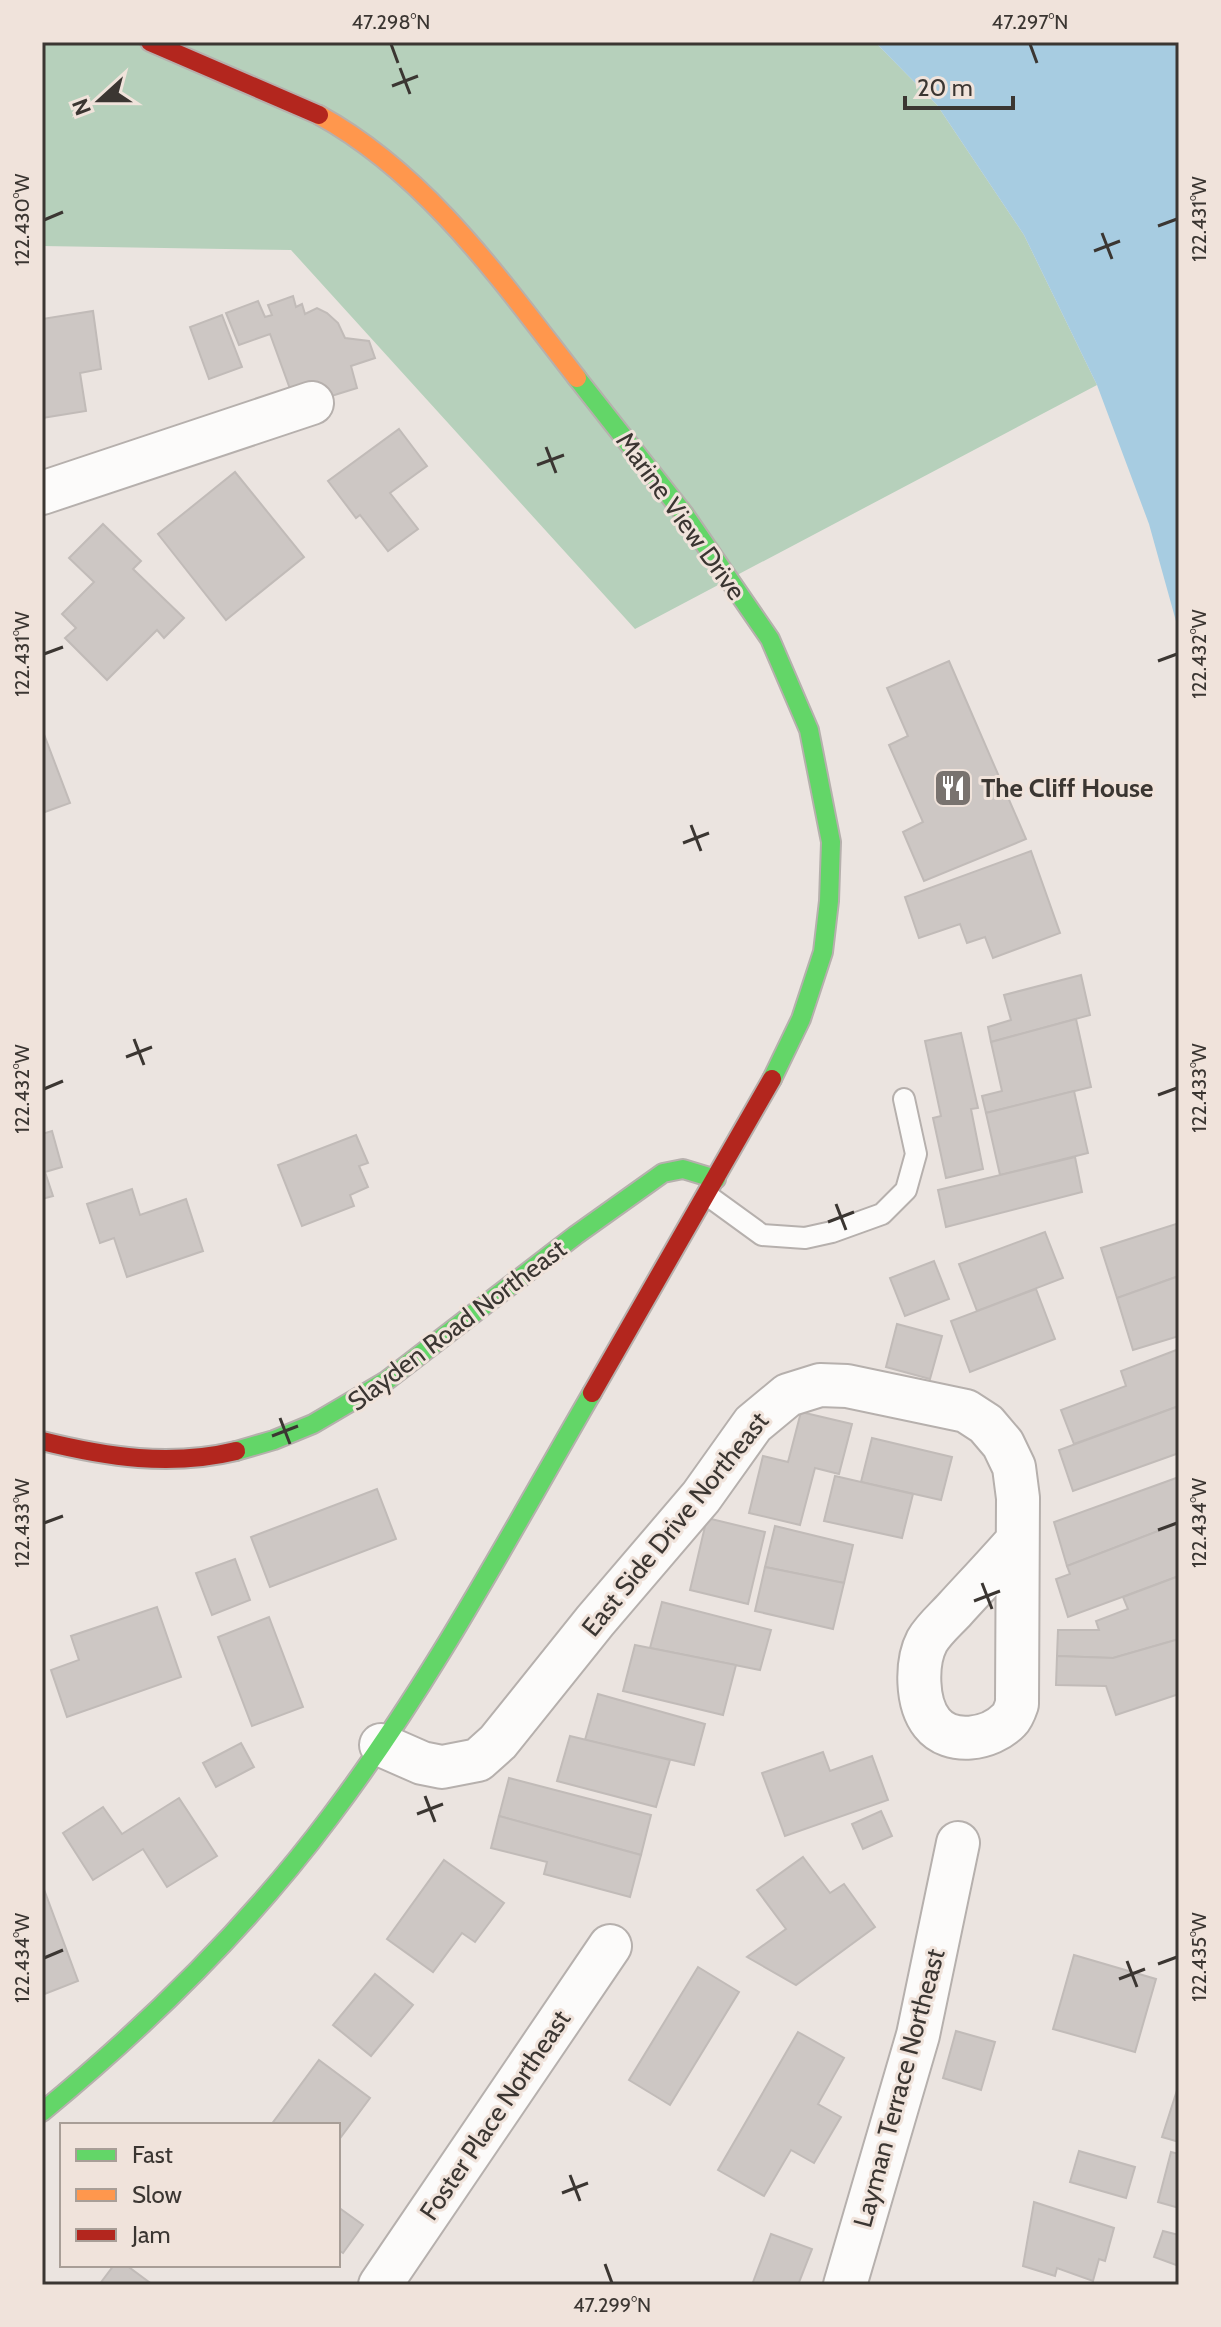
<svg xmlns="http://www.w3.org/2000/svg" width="1221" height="2327" font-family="Cabin,sans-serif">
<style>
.forest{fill:#b6d0bb}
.water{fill:#a7cce1}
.building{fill:#cdc7c4;stroke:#c1bbb8;stroke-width:2}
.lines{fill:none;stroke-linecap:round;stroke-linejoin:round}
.lane-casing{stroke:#b6b0ad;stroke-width:24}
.street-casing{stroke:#b6b0ad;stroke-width:46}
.fast-casing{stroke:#b6b0ad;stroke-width:22}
.slow-casing{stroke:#b6b0ad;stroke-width:22}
.jam-casing{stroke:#b6b0ad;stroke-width:22}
.lane{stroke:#fcfbfa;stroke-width:20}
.street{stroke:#fcfbfa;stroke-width:42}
.fast{stroke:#63d668;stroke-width:18}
.slow{stroke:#ff974d;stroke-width:18}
.jam{stroke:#b3261e;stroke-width:18}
.ticks{fill:none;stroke:#3b3632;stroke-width:3}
.labels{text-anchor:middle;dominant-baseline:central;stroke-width:6;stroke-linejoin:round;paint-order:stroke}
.street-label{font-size:26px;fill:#3b3632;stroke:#f0e3db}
.poi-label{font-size:26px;font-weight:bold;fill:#3b3632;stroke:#f0e3db;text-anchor:start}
.neatline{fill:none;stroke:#3b3632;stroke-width:3}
.ticks-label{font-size:20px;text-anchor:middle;fill:#3b3632}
</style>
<rect width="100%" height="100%" fill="#ebe4e0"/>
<polygon class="forest" points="42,42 875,42 937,105 1024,235 1097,385 635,629 291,250 42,246"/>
<polygon class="water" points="875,42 1179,42 1179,632 1149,524 1097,385 1024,235 937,105"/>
<g class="building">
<polygon points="293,296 296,307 302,304 305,314 317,308 327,313 338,323 345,338 369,341 375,358 351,366 357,388 325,398 293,397 270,334 239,345 226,313 258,301 265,317 272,315 268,305"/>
<polygon points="93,311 101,369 80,373 86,411 42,418 42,319"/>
<polygon points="222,315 242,367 209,379 190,327"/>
<polygon points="399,429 427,466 390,493 418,529 388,551 360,515 356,518 328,481"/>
<polygon points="235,472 304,557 226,620 158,534"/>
<polygon points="103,524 141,561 133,569 184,618 164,638 157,630 107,680 65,638 76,628 62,614 94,582 69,558"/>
<polygon points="949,661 1026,839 924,881 903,832 923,822 889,745 908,736 887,688"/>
<polygon points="42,729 70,803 42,813"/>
<polygon points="1031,851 1060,933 993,958 985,937 967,943 960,924 919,938 905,897"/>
<polygon points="1081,975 1090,1015 991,1042 988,1027 1011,1020 1004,995"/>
<polygon points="1076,1019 1091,1087 986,1113 982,1096 1002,1091 991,1042"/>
<polygon points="961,1033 978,1108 971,1109 983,1169 946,1178 933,1118 941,1116 925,1041"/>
<polygon points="1074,1091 1088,1153 1000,1175 986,1113"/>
<polygon points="52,1131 62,1167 45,1172 53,1196 42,1199 42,1134"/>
<polygon points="356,1135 368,1163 359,1166 368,1187 350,1195 354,1206 302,1226 278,1165"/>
<polygon points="1075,1157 1082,1192 946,1227 938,1190"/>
<polygon points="132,1189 140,1215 186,1199 203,1251 127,1277 114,1238 100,1243 87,1204"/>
<polygon points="1179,1223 1179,1276 1117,1298 1101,1248"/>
<polygon points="1045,1232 1063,1278 977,1311 959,1264"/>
<polygon points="934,1261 949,1299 905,1316 890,1278"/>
<polygon points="1179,1276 1179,1336 1133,1350 1117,1298"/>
<polygon points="1036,1289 1055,1339 970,1372 951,1321"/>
<polygon points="897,1324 942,1336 930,1379 886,1367"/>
<polygon points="1179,1349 1179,1406 1074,1444 1061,1410 1126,1386 1121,1371"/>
<polygon points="1179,1406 1179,1453 1073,1491 1059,1450"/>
<polygon points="801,1412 852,1424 839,1474 815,1468 800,1525 749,1513 763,1456 788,1462"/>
<polygon points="872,1438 952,1457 941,1500 861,1482"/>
<polygon points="835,1476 913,1494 902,1538 824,1521"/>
<polygon points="1179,1477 1179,1523 1067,1566 1054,1522"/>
<polygon points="377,1489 396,1539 270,1587 251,1537"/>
<polygon points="707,1518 765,1532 748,1604 690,1590"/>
<polygon points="1179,1523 1179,1576 1068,1617 1056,1579 1070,1574 1067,1566"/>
<polygon points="775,1526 853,1545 844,1583 765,1567"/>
<polygon points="235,1559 250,1600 212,1615 196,1573"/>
<polygon points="765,1567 844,1583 833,1629 755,1611"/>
<polygon points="1179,1576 1179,1639 1113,1658 1057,1656 1058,1630 1099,1630 1096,1621 1128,1609 1123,1597"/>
<polygon points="662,1602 771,1630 760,1670 650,1648"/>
<polygon points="157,1607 181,1677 67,1717 51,1670 79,1660 71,1636"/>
<polygon points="269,1617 303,1707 252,1726 218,1637"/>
<polygon points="1179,1639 1179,1694 1116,1715 1106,1686 1056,1685 1057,1656 1113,1658"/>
<polygon points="635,1645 736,1665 723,1715 623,1691"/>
<polygon points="598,1694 705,1724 694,1765 585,1740"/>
<polygon points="570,1736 670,1760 656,1807 557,1781"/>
<polygon points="241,1743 254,1767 216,1787 203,1763"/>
<polygon points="823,1752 830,1771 872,1756 888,1800 785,1836 762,1773"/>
<polygon points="509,1778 651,1815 641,1855 499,1816"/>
<polygon points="179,1798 217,1856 167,1887 143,1849 93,1880 63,1833 103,1807 122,1834"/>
<polygon points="881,1811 892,1836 863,1849 852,1824"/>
<polygon points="499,1816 641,1855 630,1897 544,1874 547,1862 491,1848"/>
<polygon points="803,1857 830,1893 844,1884 875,1927 796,1985 747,1957 786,1929 757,1890"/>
<polygon points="444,1860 504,1903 475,1942 462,1933 433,1972 387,1939"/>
<polygon points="42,1884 78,1981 42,1995"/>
<polygon points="1074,1955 1156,1979 1135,2052 1053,2029"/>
<polygon points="698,1967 739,1992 670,2105 629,2080"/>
<polygon points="375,1974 413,2005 371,2056 333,2025"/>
<polygon points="956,2031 995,2042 981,2090 943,2078"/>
<polygon points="798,2032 844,2058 818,2104 841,2117 814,2163 791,2150 764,2196 718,2170"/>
<polygon points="319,2060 370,2098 338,2141 338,2125 271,2125"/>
<polygon points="1179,2084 1179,2142 1162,2137"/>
<polygon points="1079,2151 1135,2167 1126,2198 1070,2182"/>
<polygon points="1171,2152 1179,2154 1179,2208 1158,2202"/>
<polygon points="1034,2202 1114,2228 1105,2261 1099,2259 1093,2281 1057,2268 1055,2276 1023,2266"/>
<polygon points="338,2207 363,2225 343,2253 338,2250"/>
<polygon points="1163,2231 1179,2235 1179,2266 1154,2257"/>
<polygon points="771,2234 812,2249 798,2285 752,2285"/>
<polygon points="114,2265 126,2265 153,2285 99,2285"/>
</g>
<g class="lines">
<g class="lane-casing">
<polyline id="lane" points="707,1195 762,1235 805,1238 832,1232 882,1214 906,1190 916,1154 904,1099"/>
</g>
<g class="street-casing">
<g id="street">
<polyline points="42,493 312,403"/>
<path d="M381,1745L422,1763L442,1767L478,1760L498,1742L595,1621L701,1497L753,1424L788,1395L820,1385L847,1386L966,1411L986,1424L1003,1444L1014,1467L1018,1498L1017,1704C1015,1710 1013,1716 1009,1720C990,1740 950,1746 932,1723C916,1703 916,1662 927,1641C934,1629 946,1619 955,1609C976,1586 997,1564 1017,1541"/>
<polyline points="380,2285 610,1946"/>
<polyline points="845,2285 918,2035 958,1843"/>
</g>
</g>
<g class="fast-casing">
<g id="fast">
<polyline points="577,378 684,514 770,639 809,730 831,842 829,901 823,952 801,1019 772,1079"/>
<polyline points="236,1451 274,1440 313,1424 386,1381 576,1235 663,1173 683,1169 716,1179"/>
<path d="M42,2112C149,2024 247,1928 330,1817C430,1685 509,1536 592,1393"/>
</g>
</g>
<g class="slow-casing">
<path id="slow" d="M319,115C428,175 502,282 577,378"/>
</g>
<g class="jam-casing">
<g id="jam">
<polyline points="150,42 319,115"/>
<polyline points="592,1393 772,1079"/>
<path d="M42,1441C107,1457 170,1467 236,1451"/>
</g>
</g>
<use href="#lane" class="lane"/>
<use href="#street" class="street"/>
<use href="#fast" class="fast"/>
<use href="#slow" class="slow"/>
<use href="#jam" class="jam"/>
</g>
<path class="ticks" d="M391,44L398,63M1030,44L1037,63M400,68L410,94M392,86L418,76M44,220L63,212M1158,226L1177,219M1102,233L1112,259M1094,251L1120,241M546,447L556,473M537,465L564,455M44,654L63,647M1158,661L1177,654M691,825L701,851M683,843L709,833M134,1039L144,1065M126,1057L152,1047M44,1089L63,1081M1158,1095L1177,1088M836,1204L846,1230M828,1222L854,1212M280,1418L290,1444M272,1436L298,1426M44,1523L63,1516M1158,1530L1177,1523M982,1583L992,1609M974,1601L1000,1591M425,1796L435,1822M417,1814L443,1804M44,1958L63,1950M1127,1961L1137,1987M1158,1964L1177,1957M1119,1979L1145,1969M570,2175L580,2201M562,2193L588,2183M605,2264L612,2283"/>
<defs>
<g id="restaurant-square" transform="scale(2)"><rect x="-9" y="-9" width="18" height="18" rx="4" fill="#79736f" stroke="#f0e3db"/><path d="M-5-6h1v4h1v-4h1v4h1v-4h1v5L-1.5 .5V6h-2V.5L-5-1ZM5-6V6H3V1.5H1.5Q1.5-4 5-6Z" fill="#fff"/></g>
</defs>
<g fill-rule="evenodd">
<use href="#restaurant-square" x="953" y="788"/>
</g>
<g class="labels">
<g class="street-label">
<text transform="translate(681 516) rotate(54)">Marine View Drive</text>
<text transform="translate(457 1325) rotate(-37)">Slayden Road Northeast</text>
<text transform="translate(675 1524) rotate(-51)">East Side Drive Northeast</text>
<text transform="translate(899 2088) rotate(-75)">Layman Terrace Northeast</text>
<text transform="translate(495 2115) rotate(-56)">Foster Place Northeast</text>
</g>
<g class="poi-label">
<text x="981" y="788">The Cliff House</text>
</g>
</g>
<rect width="1221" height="2327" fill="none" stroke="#f0e3db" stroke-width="88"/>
<rect x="60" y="2123" width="280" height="144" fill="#f0e3db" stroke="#a89e97" stroke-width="2"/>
<rect x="76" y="2149" width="40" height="12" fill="#63d668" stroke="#a89e97" stroke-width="2"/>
<text x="132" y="2163" font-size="24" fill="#3b3632">Fast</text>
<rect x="76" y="2189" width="40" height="12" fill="#ff974d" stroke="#a89e97" stroke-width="2"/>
<text x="132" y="2203" font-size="24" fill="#3b3632">Slow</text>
<rect x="76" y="2229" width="40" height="12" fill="#b3261e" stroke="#a89e97" stroke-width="2"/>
<text x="132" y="2243" font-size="24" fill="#3b3632">Jam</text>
<g transform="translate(100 100) rotate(249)" stroke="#f0e3db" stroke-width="6" paint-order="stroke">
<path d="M0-6L14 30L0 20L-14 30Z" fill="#3b3632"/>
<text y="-12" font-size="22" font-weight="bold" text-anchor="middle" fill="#3b3632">N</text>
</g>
<path d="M905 96v12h108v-12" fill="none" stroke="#3b3632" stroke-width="4"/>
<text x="917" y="96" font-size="24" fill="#3b3632" stroke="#f0e3db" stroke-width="6" paint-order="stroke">20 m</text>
<rect x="44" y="44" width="1133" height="2239" class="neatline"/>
<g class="ticks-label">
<text x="391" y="29">47.298°N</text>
<text x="1030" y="29">47.297°N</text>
<text transform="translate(1199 219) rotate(-90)" y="7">122.431°W</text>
<text transform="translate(22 220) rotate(-90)" y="7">122.430°W</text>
<text transform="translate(1199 654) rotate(-90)" y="7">122.432°W</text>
<text transform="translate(22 654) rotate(-90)" y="7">122.431°W</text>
<text transform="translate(1199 1088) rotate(-90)" y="7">122.433°W</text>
<text transform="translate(22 1089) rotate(-90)" y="7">122.432°W</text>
<text transform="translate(1199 1523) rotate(-90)" y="7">122.434°W</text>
<text transform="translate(22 1523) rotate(-90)" y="7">122.433°W</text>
<text transform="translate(1199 1957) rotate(-90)" y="7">122.435°W</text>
<text transform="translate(22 1958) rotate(-90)" y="7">122.434°W</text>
<text x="612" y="2312">47.299°N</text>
</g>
</svg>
